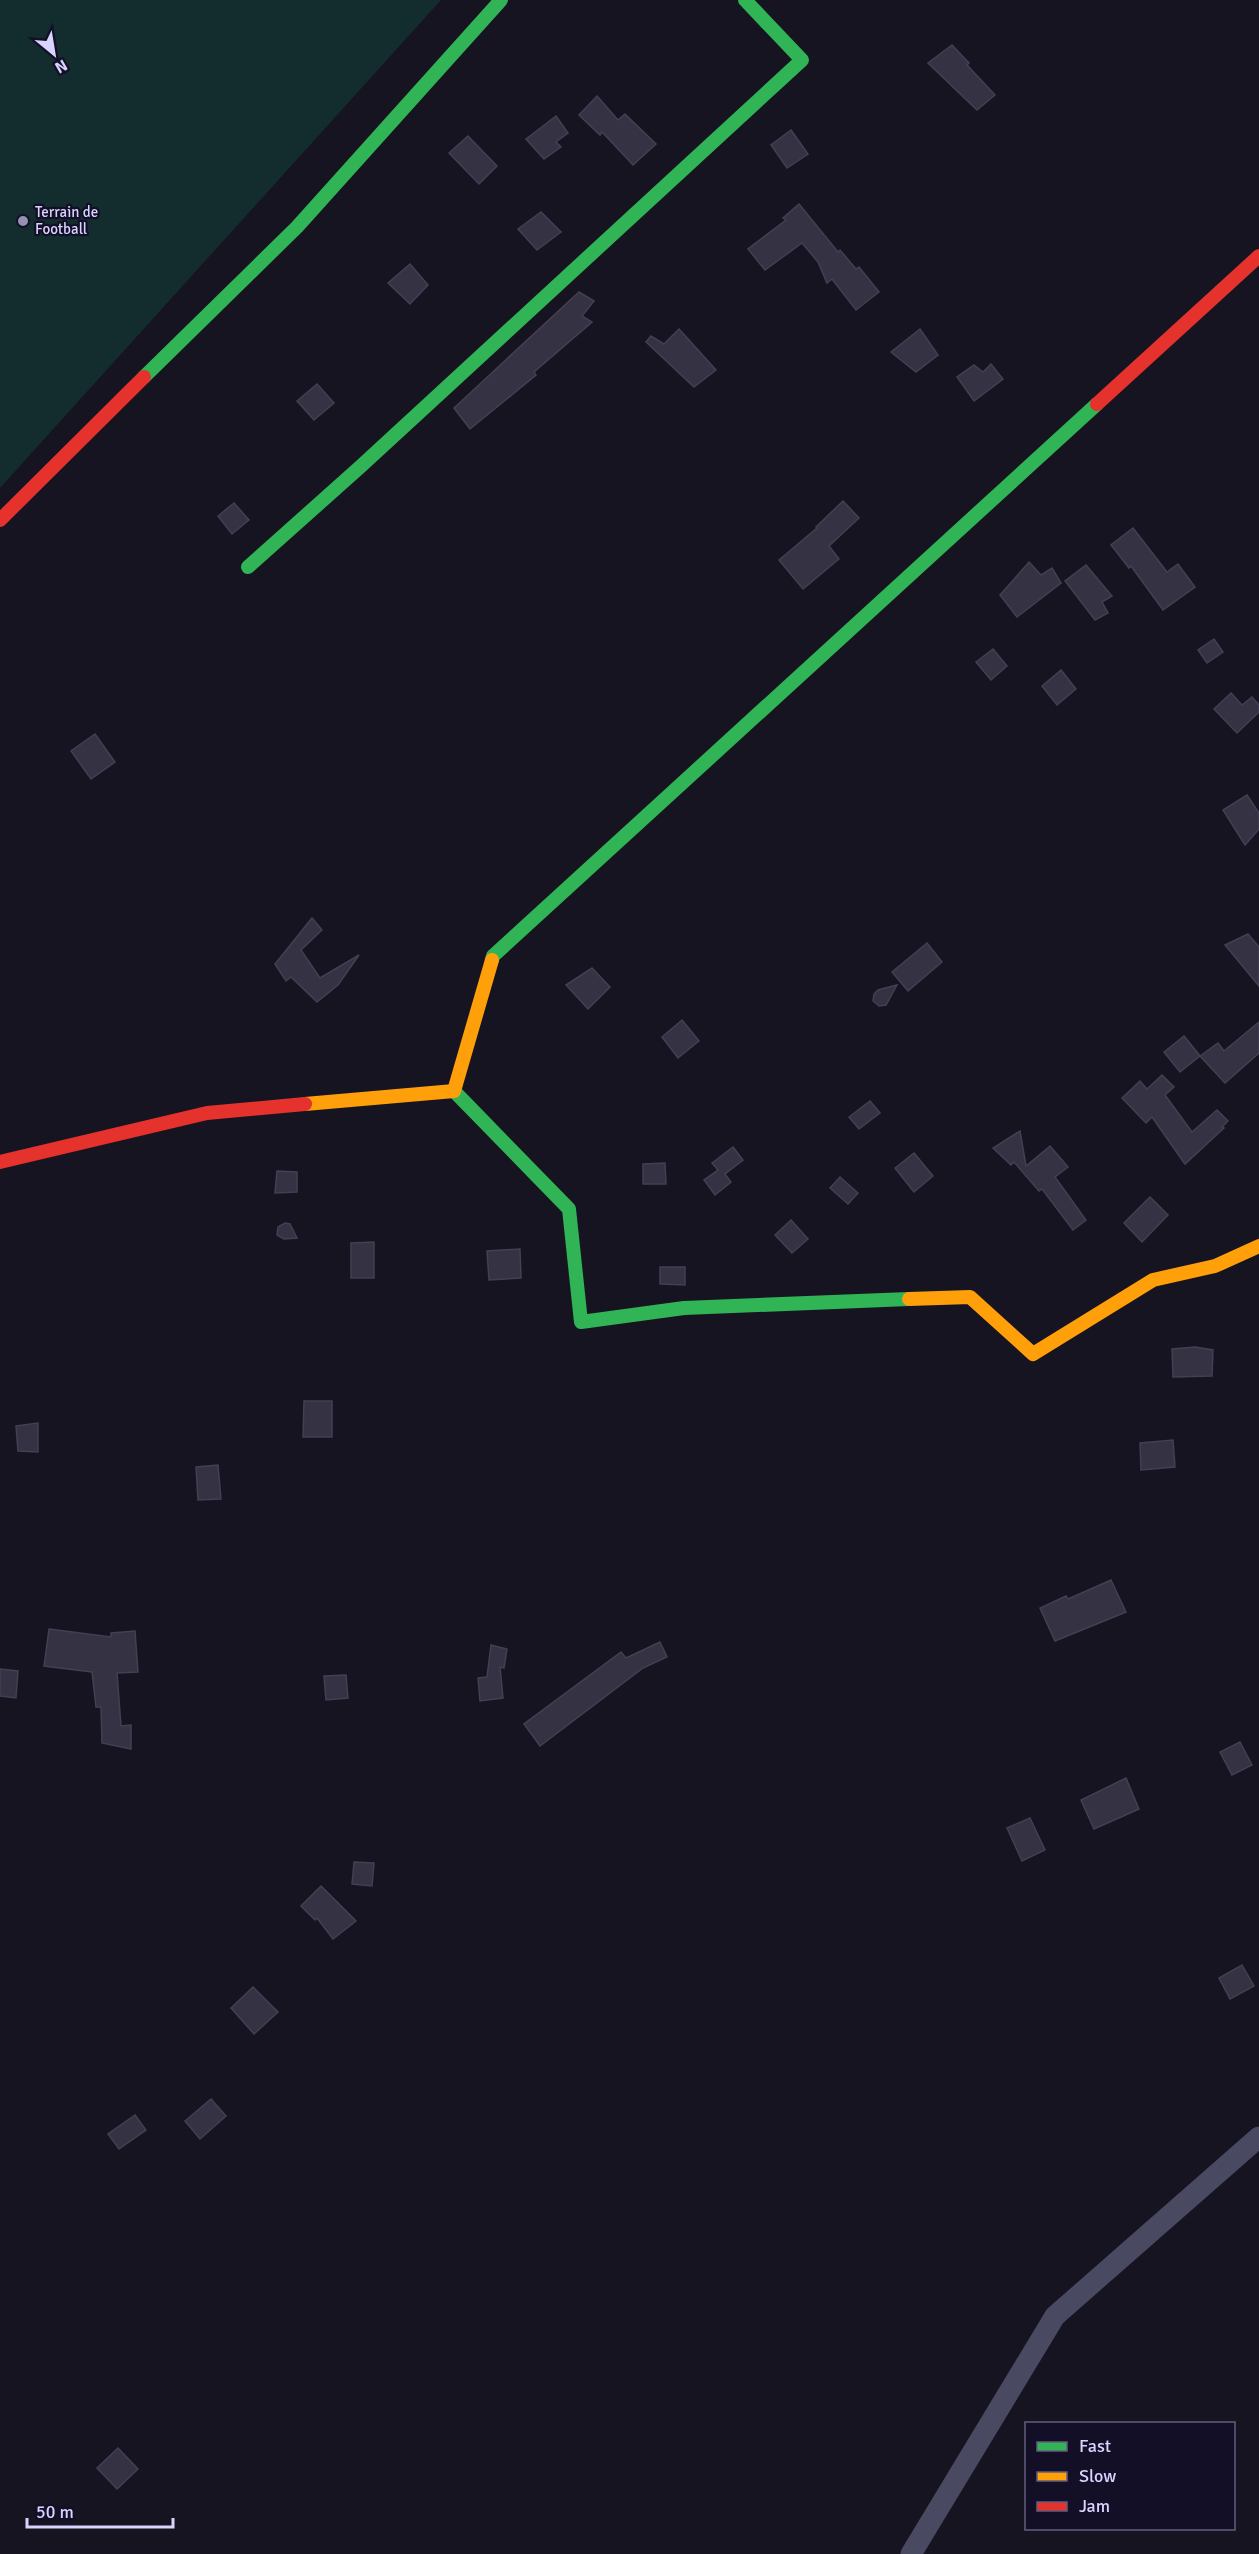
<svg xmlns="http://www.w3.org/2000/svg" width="1259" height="2554" font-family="Signika,sans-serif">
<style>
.green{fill:#132c2d}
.building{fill:#343243;stroke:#433f54;stroke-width:1.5}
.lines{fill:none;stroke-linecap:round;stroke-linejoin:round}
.street{stroke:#4a4962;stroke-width:21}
.fast{stroke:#30b455;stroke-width:14}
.slow{stroke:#ff9f0a;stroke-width:14}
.jam{stroke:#e5322d;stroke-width:14}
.poi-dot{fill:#9591b1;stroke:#130f26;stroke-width:2}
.labels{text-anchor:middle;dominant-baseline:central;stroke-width:4.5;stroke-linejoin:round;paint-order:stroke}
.poi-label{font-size:15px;fill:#d9d4ff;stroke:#130f26;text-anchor:start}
</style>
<rect width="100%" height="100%" fill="#161421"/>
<polygon class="green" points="0,0 441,0 0,488"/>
<g class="building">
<polygon points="952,45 969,63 967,65 995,95 977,110 928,63"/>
<polygon points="597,96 618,120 625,114 656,144 633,165 602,132 600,135 579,115"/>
<polygon points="556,116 568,133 556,142 561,147 544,159 526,139"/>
<polygon points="791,130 808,154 787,168 771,145"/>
<polygon points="468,136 497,166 479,184 449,153"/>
<polygon points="799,204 838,252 840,250 856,269 859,267 879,292 856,310 832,279 827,283 818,262 802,243 765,270 748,249 786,220 783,218"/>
<polygon points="541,212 561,232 537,250 518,229"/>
<polygon points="410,264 428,285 410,304 388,283"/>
<polygon points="579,292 594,301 582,316 592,322 534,372 536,375 470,429 454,408"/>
<polygon points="679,329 716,370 694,387 646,342 651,336 664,344"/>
<polygon points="920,329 938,355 916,372 891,352"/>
<polygon points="991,364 1003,379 974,401 957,377 974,365 983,372"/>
<polygon points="317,384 334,403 314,420 297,401"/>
<polygon points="843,501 859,518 829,546 839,559 803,589 779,560 817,528 816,527"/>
<polygon points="234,503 249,520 232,534 218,516"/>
<polygon points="1133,528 1167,572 1178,564 1195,587 1163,610 1131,566 1129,568 1111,545"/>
<polygon points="1029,562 1041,575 1052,568 1061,583 1017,617 1000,595"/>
<polygon points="1086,565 1112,596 1102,602 1108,613 1095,620 1065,581"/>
<polygon points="1214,639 1223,652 1207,663 1198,650"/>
<polygon points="993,649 1007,666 991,680 976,662"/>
<polygon points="1061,670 1076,689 1057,705 1042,686"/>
<polygon points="1231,693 1242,705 1252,697 1259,705 1259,712 1237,733 1214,709"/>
<polygon points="95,734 115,762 91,779 71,751"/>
<polygon points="1247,795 1259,813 1259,829 1245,845 1223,810"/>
<polygon points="312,918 322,930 301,950 320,978 359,955 338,985 317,1002 291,977 286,981 275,964"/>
<polygon points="1248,934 1259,947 1259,986 1225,945"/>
<polygon points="927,943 942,962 908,991 892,972"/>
<polygon points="592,968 610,987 588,1009 566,985"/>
<polygon points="897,985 886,1005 879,1006 873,1001 874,994 878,990"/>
<polygon points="682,1020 699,1041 678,1058 662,1037"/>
<polygon points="1259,1022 1259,1053 1225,1083 1200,1056 1218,1043 1224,1051"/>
<polygon points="1184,1036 1200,1056 1180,1072 1164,1052"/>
<polygon points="1162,1075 1174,1087 1165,1095 1192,1132 1217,1110 1228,1121 1222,1127 1224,1128 1185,1164 1152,1117 1146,1123 1122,1098 1140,1081 1147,1089"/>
<polygon points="870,1101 880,1113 859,1129 849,1117"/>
<polygon points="1020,1131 1026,1166 1050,1146 1068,1167 1055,1177 1086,1220 1073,1230 1042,1189 1039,1191 1014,1162 1011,1165 993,1148"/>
<polygon points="733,1147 743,1160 725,1174 731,1182 715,1195 704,1180 718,1170 712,1163"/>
<polygon points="914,1153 933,1176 914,1192 895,1168"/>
<polygon points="665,1163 666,1184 643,1184 643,1164"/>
<polygon points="277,1171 297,1172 297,1192 275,1193"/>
<polygon points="840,1177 858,1193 848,1204 830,1188"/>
<polygon points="1150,1197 1168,1215 1142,1242 1124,1223"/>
<polygon points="791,1220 808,1239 792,1253 775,1235"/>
<polygon points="285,1223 290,1224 297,1238 284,1239 277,1235 278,1227"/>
<polygon points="374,1242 374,1278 351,1278 351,1243"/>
<polygon points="520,1249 521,1278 489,1280 487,1251"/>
<polygon points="660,1267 685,1267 685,1285 660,1284"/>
<polygon points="1195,1347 1213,1350 1212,1376 1173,1377 1172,1349"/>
<polygon points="304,1401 332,1401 332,1437 303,1437"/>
<polygon points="38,1423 38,1452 18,1451 16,1426"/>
<polygon points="1173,1440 1175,1467 1141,1470 1140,1443"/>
<polygon points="218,1465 221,1499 198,1500 196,1467"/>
<polygon points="1111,1580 1126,1612 1055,1641 1040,1608 1066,1596 1068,1599"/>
<polygon points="49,1629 111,1637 111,1633 135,1631 138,1672 117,1673 121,1726 131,1725 131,1749 102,1743 101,1707 96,1707 92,1672 44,1666"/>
<polygon points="660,1642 667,1657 643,1668 540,1746 524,1724 621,1652 626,1658"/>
<polygon points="491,1645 507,1649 504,1668 500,1667 503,1698 480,1701 478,1678 487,1677"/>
<polygon points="0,1669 18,1671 16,1698 0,1696"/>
<polygon points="346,1675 348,1698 326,1700 324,1676"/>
<polygon points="1240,1742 1252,1765 1232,1775 1220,1752"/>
<polygon points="1126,1778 1139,1809 1094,1829 1081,1800"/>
<polygon points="1030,1818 1045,1850 1022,1861 1007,1828"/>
<polygon points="354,1862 374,1863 372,1886 352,1884"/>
<polygon points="321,1886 356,1921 333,1939 317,1918 315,1920 301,1906"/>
<polygon points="1242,1965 1254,1986 1230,1999 1219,1978"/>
<polygon points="253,1987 278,2012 254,2034 231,2008"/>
<polygon points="211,2099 226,2116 200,2139 185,2121"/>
<polygon points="135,2115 146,2130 119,2149 108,2134"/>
<polygon points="118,2448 138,2469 117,2489 97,2468"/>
</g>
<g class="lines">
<polyline class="street" points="911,2554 1055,2316 1259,2137"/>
<g class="fast">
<polyline points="144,377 297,227 501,0"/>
<polyline points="248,567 360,467 802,60 745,0"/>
<polyline points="492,960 493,956 1097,404"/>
<polyline points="454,1091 569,1209 581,1322 684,1308 909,1299"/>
</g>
<g class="slow">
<polyline points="305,1104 454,1091 492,960"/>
<polyline points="909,1299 970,1297 1033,1354 1153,1280 1215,1266 1259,1246"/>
</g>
<g class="jam">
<polyline points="1097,404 1259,256"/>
<polyline points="0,520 144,377"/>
<polyline points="0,1162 207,1113 305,1104"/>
</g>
</g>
<circle class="poi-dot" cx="23" cy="221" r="6"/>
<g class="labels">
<g class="poi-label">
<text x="35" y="212">Terrain de<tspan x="35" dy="17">Football</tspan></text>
</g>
</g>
<rect x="1025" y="2422" width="210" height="108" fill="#130f26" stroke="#625e7d" stroke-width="1.5"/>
<rect x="1037" y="2442" width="30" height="9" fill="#30b455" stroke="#625e7d" stroke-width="1.5"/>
<text x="1079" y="2452" font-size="18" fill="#d9d4ff">Fast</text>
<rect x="1037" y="2472" width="30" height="9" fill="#ff9f0a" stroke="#625e7d" stroke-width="1.5"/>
<text x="1079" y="2482" font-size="18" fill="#d9d4ff">Slow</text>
<rect x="1037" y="2502" width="30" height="9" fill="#e5322d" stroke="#625e7d" stroke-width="1.5"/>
<text x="1079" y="2512" font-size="18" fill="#d9d4ff">Jam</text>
<g transform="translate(54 54) rotate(150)" stroke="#130f26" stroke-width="4.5" paint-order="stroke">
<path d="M0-4.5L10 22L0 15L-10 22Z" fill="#d9d4ff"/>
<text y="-9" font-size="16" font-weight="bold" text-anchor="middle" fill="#d9d4ff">N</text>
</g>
<path d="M27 2518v9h146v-9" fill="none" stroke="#d9d4ff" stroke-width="3"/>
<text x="36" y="2518" font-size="18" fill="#d9d4ff" stroke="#130f26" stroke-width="4.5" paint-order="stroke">50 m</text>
</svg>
